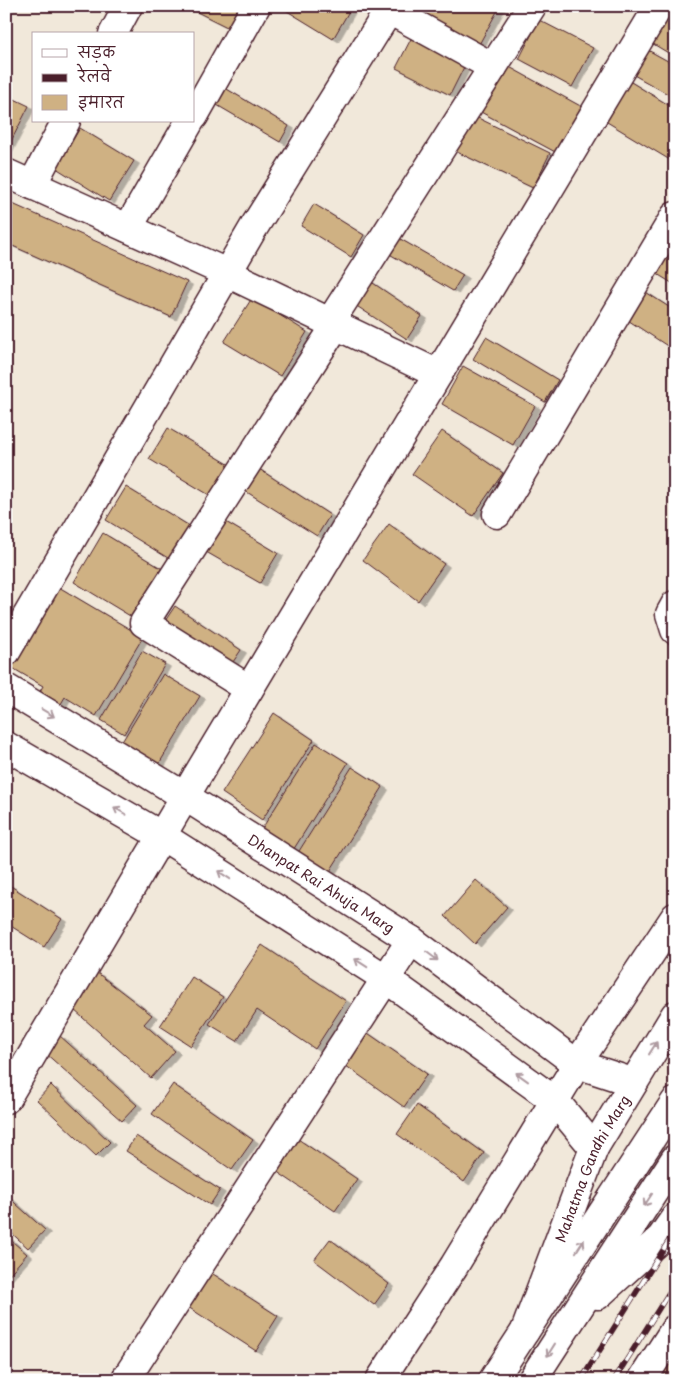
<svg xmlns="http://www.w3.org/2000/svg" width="681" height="1386" font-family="'Playpen Sans','Playpen Sans Deva',sans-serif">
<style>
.building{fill:#cfb183;stroke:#4a1f2b;filter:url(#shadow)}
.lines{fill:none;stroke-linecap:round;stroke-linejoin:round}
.minor-casing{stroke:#4a1f2b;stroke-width:31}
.major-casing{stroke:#4a1f2b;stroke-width:31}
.minor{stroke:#fff;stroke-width:28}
.major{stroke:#fff;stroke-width:28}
.rail-casing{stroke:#4a1f2b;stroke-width:5.5}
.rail{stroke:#fff;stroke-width:4;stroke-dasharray:11;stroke-linecap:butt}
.oneway{stroke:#ae9aa0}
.labels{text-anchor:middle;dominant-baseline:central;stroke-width:4;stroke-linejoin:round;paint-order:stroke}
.street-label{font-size:14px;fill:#4a1f2b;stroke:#fff}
</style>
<defs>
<filter id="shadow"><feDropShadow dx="5.5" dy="3" stdDeviation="0" flood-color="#0004"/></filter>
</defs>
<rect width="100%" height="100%" fill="#f1e8da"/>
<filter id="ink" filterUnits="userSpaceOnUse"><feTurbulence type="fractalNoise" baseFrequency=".02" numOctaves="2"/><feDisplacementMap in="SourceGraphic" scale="10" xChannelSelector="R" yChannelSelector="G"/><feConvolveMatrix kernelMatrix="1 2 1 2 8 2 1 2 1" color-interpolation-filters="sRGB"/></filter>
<g filter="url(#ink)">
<g class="building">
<polygon points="185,6 242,6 231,29"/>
<polygon points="279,6 352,6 333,39"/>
<polygon points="395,6 500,6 476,50"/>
<polygon points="668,10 675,14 675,57 650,42"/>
<polygon points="539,20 593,48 572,87 519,59"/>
<polygon points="415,31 468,59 450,95 396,68"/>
<polygon points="646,49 675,65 675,98 632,74"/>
<polygon points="504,64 584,108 559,154 479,111"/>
<polygon points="626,79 675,109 675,163 602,119"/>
<polygon points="220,85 289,126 280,142 210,101"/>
<polygon points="6,95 29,106 6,151"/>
<polygon points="472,115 550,153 533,188 455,151"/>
<polygon points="80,128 134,161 109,201 56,168"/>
<polygon points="6,201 187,282 171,317 6,243"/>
<polygon points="314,204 364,235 351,257 301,226"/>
<polygon points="395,236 463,275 453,291 386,252"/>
<polygon points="675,237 675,285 649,269"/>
<polygon points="364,277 422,316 407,339 349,301"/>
<polygon points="638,287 675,311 675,351 620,315"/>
<polygon points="252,298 307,332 280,376 224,342"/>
<polygon points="486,337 558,380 545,402 473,359"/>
<polygon points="463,366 535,406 513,445 442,404"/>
<polygon points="168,428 230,465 211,496 149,459"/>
<polygon points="442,431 503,473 473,516 412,474"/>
<polygon points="256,467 330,515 317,536 242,489"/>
<polygon points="126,487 196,530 176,563 106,520"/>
<polygon points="219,518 278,553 260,583 201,549"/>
<polygon points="389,524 444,564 418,601 363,560"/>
<polygon points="103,533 169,573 140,622 74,582"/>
<polygon points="57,586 143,637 96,716 65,697 55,714 34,702 43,686 9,666"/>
<polygon points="175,606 241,650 227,671 161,627"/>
<polygon points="142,651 165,664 124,734 101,720"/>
<polygon points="163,674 200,696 157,767 120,745"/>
<polygon points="274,713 314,740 262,820 222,793"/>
<polygon points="316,743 348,763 290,855 258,835"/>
<polygon points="352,767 383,787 325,879 294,859"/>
<polygon points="476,880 507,907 475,944 445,916"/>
<polygon points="6,883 62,919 44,947 6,923"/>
<polygon points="262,945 346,1001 315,1049 257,1010 237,1041 209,1024"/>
<polygon points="96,972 152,1015 144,1024 175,1051 151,1078 74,1010"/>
<polygon points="192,977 223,997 191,1046 160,1026"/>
<polygon points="362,1029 427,1074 404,1107 339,1061"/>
<polygon points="59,1035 137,1105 122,1121 44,1052"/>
<polygon points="173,1084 253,1140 232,1170 152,1114"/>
<polygon points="51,1085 110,1142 96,1156 37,1100"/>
<polygon points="417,1105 484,1153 464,1182 397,1134"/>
<polygon points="136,1136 220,1190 210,1205 126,1151"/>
<polygon points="298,1139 357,1179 335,1211 276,1171"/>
<polygon points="6,1195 45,1230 28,1248 6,1228"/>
<polygon points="6,1236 27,1254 6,1278"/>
<polygon points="330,1239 389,1284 374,1305 314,1260"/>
<polygon points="210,1272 278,1316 256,1351 188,1307"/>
<polygon points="675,1347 675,1380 650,1380"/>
</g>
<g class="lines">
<g class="minor-casing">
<g id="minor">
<polyline points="113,34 128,6"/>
<polyline points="194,116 256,6"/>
<polyline points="6,173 227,273 438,374"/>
<polyline points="32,185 66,121"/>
<polyline points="128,228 190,121"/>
<polyline points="330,322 532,6"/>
<polyline points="497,514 675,216"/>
<polyline points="675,605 670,614 675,630"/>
<polyline points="6,652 254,227 389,10 493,67"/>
<path id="s1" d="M6,688L186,797L411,940L577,1064L632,1082"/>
<polyline points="249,689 144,623 336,325"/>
<polyline points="6,746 162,836 385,978 555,1101 594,1148"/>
<polyline points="6,1099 197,776 659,6"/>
<polyline points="125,1380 411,940"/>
<polyline points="380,1380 454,1266 577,1064 675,917"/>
<polyline points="642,1380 675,1329"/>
</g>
</g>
<g class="major-casing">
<g id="major">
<polyline points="598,1295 661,1238 675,1218"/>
<path id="s2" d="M525,1331L594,1148L675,1015"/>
<polyline points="493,1380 675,1102"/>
<polyline points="532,1380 675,1159"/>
</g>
</g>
<use href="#minor" class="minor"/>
<use href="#major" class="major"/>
<g class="rail-casing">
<g id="rail">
<polyline points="581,1380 675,1231"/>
<polyline points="614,1380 675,1283"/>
</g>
</g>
<use href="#rail" class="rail"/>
</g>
<defs><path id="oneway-shaft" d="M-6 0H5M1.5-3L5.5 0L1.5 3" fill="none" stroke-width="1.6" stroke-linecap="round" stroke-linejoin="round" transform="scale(1.25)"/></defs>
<g class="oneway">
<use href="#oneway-shaft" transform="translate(48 713) rotate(31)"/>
<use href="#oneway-shaft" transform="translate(120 811) rotate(-150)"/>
<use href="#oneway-shaft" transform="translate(224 875) rotate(-147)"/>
<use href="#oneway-shaft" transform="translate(432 956) rotate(37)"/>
<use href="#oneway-shaft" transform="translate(361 963) rotate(-147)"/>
<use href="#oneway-shaft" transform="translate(653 1048) rotate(-58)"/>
<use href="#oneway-shaft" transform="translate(522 1077) rotate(-144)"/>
<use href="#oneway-shaft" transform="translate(648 1200) rotate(123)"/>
<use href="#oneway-shaft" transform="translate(580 1246) rotate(-57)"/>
<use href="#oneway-shaft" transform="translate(551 1350) rotate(122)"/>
</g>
</g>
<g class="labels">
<g class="street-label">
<text stroke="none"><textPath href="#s1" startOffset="371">Dhanpat Rai Ahuja Marg</textPath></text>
<text stroke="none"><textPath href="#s2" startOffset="176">Mahatma Gandhi Marg</textPath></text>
</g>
</g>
<rect width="681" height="1386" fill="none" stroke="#fff" stroke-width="25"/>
<rect x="12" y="12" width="656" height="1361" fill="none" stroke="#4a1f2b" stroke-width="2" filter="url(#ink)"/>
<rect x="32" y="32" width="162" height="90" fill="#ffffff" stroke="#b7a5aa"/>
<rect x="42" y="49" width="25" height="8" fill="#ffffff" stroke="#b7a5aa"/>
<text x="78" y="58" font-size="15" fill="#4a1f2b">सड़क</text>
<rect x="42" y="74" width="25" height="8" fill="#4a1f2b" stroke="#b7a5aa"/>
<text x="78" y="82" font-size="15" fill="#4a1f2b">रेलवे</text>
<rect x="42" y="95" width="25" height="15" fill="#cfb183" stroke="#b7a5aa"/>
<text x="78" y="108" font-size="15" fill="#4a1f2b">इमारत</text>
</svg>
